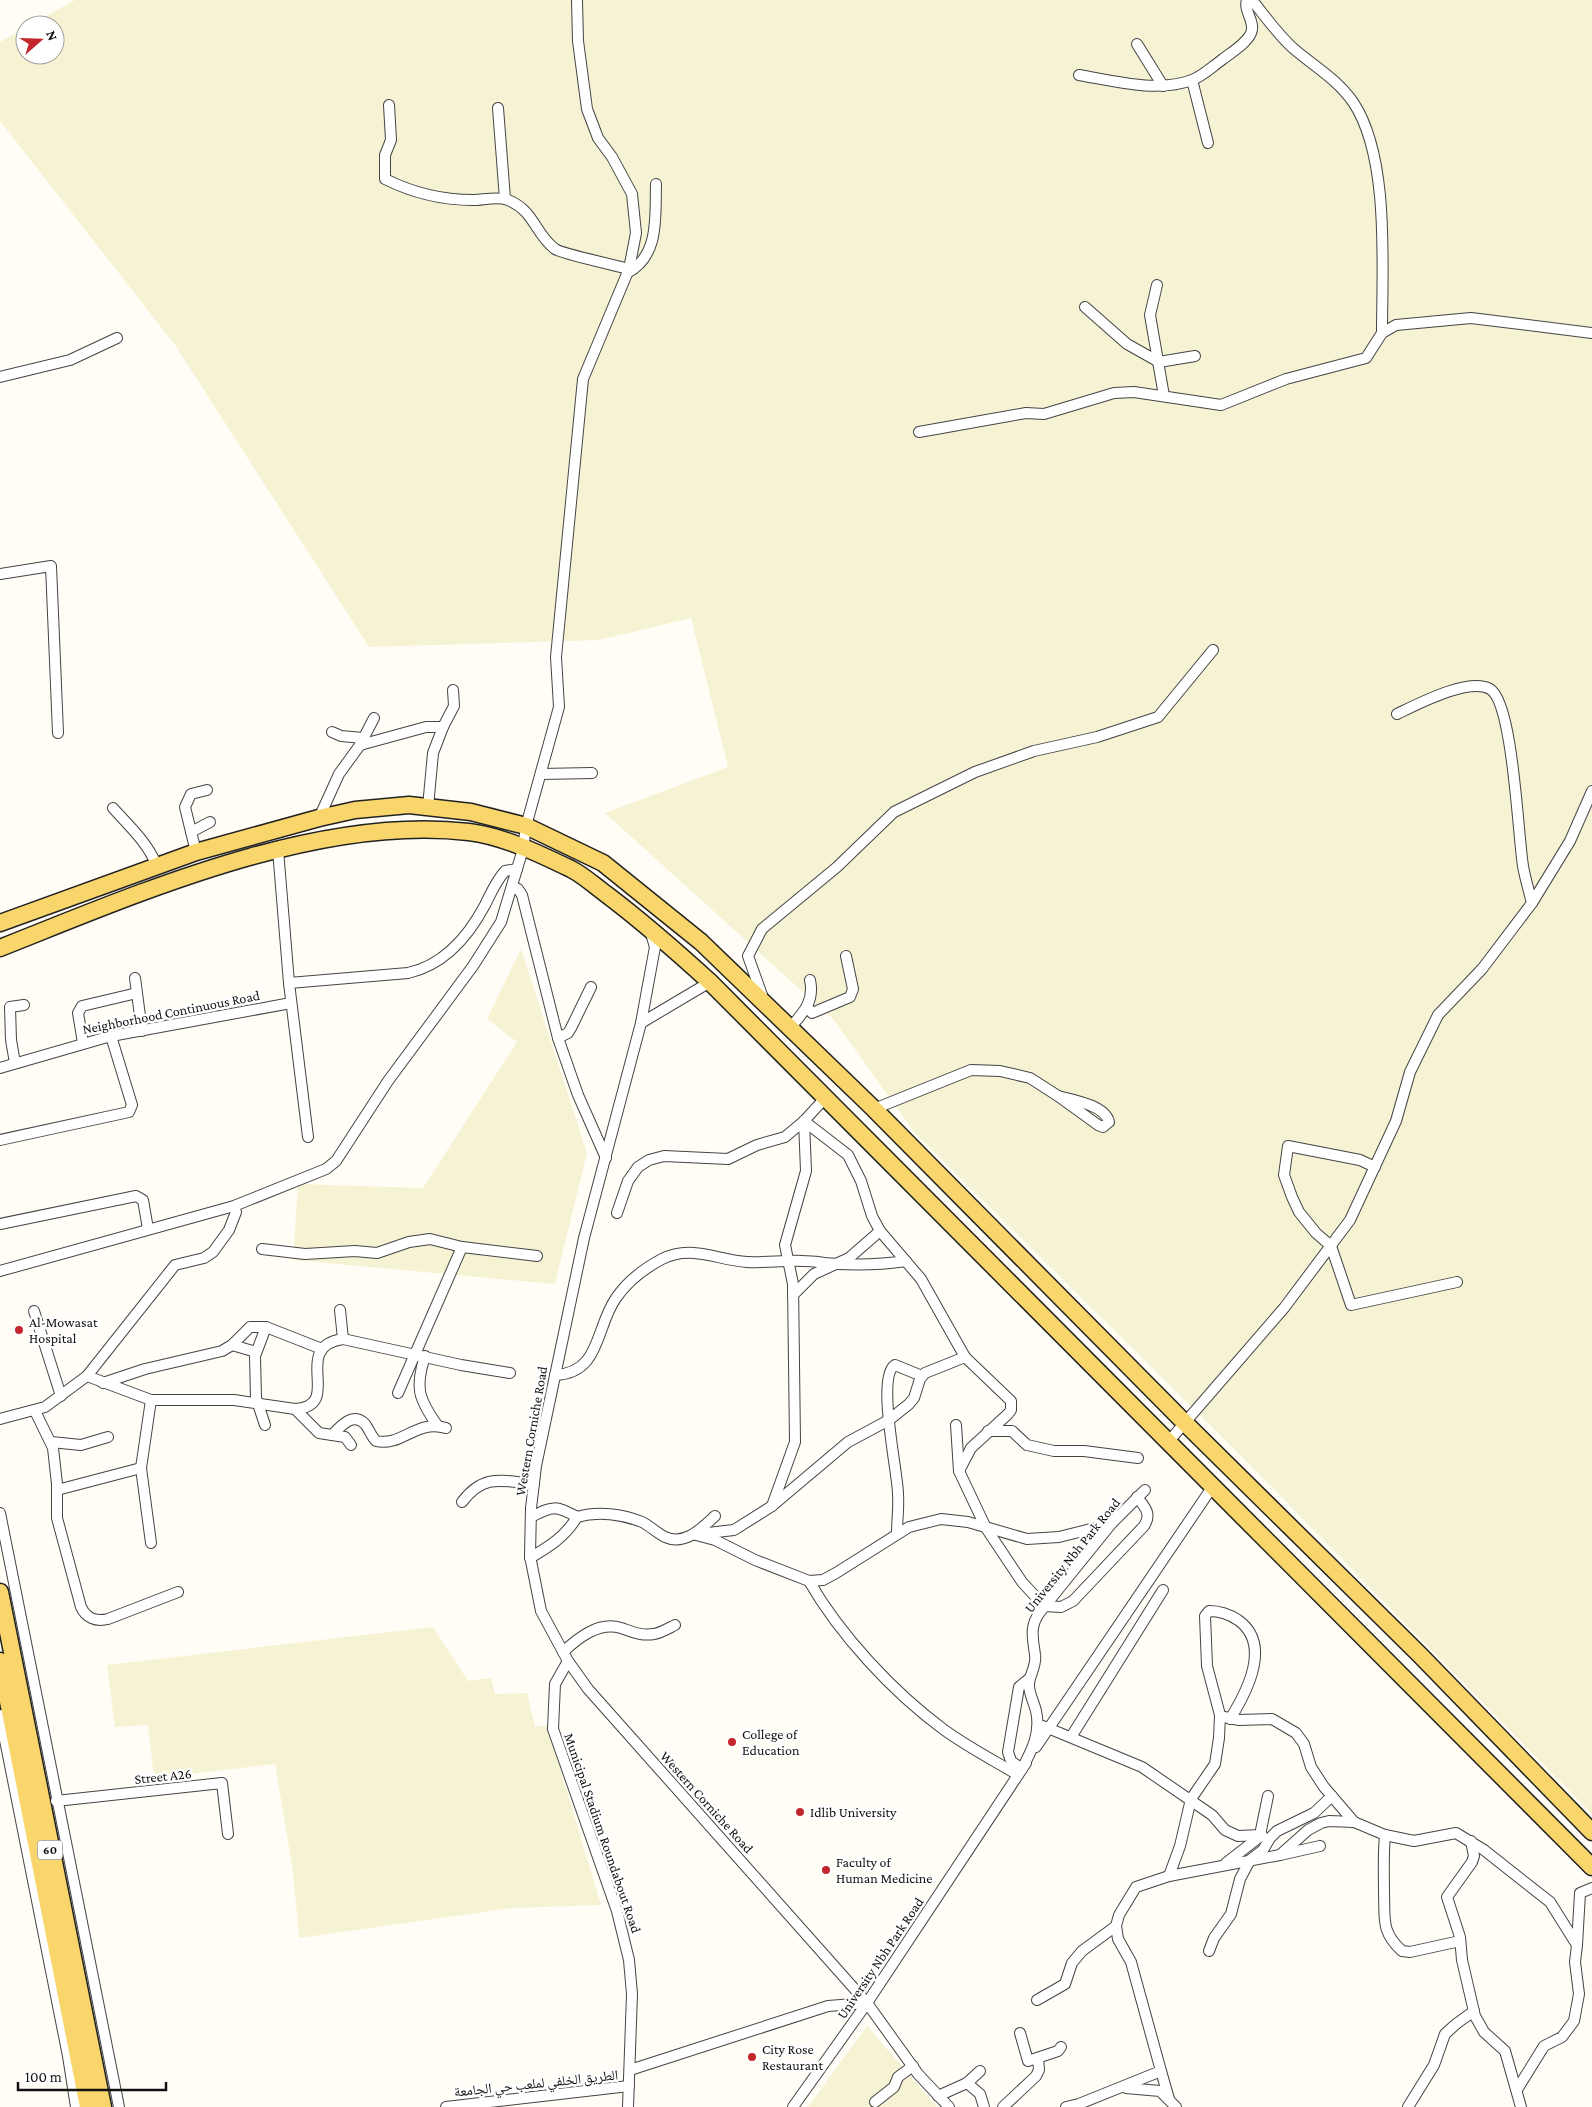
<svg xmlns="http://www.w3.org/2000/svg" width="1592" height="2107" font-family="'Crimson Pro','Noto Naskh Arabic',serif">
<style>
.farmland{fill:#f6f3d4}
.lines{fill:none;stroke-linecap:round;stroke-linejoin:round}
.minor-casing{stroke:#444;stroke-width:12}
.primary-casing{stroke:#222;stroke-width:19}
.minor{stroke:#fff;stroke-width:10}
.primary{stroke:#f9d66b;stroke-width:16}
.poi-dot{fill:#c4262e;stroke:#fff;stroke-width:2}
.labels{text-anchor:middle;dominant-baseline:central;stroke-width:5;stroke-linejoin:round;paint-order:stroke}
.shield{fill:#fff;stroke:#585858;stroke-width:1}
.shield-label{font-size:12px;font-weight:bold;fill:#111}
.street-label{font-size:14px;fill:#111;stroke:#fff}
.poi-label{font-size:14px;fill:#111;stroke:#fff;text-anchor:start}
</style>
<rect width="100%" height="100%" fill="#fffdf5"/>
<g class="farmland">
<polygon points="75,0 1592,0 1592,1814 1240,1455 914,1132 834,1020 605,813 728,767 691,618 599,640 369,647 175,345 0,121 0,42 25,28 25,55 55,55 55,25 30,25"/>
<polygon points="521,949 587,1153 555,1284 293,1260 298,1184 423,1188 517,1042 487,1019"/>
<polygon points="433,1627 468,1681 491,1678 495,1694 527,1693 535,1727 547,1725 601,1905 512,1908 299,1938 293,1871 275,1764 154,1778 148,1725 115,1727 107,1665"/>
<polygon points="867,2026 937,2107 808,2107"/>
</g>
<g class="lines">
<g class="minor-casing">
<g id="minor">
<path d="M1252,0C1265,16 1278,35 1294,49C1314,66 1337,79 1353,102C1390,157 1382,267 1382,333"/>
<polyline points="1137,44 1163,86"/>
<path d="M1079,75C1114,81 1157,93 1192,80C1203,76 1213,66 1223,59C1232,52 1247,43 1251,33C1256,22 1243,11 1247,0"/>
<polyline points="1192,80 1208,143"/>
<path d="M389,105L391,140L385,155V179C413,193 441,200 473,200C483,200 498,196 508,200C535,211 534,233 555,249C562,254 615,265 629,269"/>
<polyline points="498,108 505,199"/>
<path d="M627,273C660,256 655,216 656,184"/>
<polyline points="1157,285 1150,315 1164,396"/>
<polyline points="1085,307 1127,344 1159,362 1195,356"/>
<polyline points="0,377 70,360 117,338"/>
<polyline points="919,432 1026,413 1044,414 1114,393 1134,392 1221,405 1286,379 1366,358 1382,333 1396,325 1471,318 1592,333"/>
<polyline points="0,574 51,566 58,733"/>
<path d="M1397,714C1418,704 1469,677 1490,689C1513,702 1518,836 1523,866C1525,878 1529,891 1532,903"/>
<polyline points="332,732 341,736 363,738"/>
<polyline points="360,745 426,727 443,727"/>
<polyline points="541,774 592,773"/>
<polyline points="428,807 433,753 443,727 454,706 453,690"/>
<path d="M113,808C129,826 147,842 156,864"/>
<polyline points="319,818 339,774 360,745 374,718"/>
<polyline points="191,832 210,822"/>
<polyline points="278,850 289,983 308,1137"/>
<polyline points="196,852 185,807 191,794 207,790"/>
<polyline points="512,887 518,889 522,895 558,1038 578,1095 606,1158"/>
<polyline points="650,930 655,947 641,1023 584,1238 536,1466 531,1508 530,1556 541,1611 568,1661 588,1689 867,2003 918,2074 949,2107"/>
<polyline points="135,978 142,1031"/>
<path d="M289,983L408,973C444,965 468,937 485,905C491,893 496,881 505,871L517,869"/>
<polyline points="762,995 748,956 762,929 837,867 894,812 975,772 1034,751 1097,737 1158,717 1213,650"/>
<polyline points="808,1008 812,1013 850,997 853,989 846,956"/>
<polyline points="641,1023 710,982"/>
<path d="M789,1029C802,1014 815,1002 810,980"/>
<polyline points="558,1038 568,1033 571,1028 591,987"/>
<polyline points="83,1043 78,1013 82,1006 137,993"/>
<polyline points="15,1063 11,1040 10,1007 24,1005"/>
<polyline points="0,1068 111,1036 291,1003"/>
<path d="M1058,1096C1073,1100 1105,1105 1109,1122L1103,1127L1098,1125Z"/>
<polyline points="874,1109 971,1070 1000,1071 1030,1078 1058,1096"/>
<polyline points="804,1121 848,1155 861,1181 872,1216 880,1231 921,1279 965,1357 1011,1401 1011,1410 1008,1414 971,1448 959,1471"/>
<polyline points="0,1140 129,1112 132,1105 111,1036"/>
<polyline points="1375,1167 1360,1160 1288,1146 1284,1175 1292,1197 1299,1212 1316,1233 1331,1246 1351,1305 1457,1282"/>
<polyline points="617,1213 628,1181 638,1167 649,1160 664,1156 728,1159 757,1145 785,1137 804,1121 825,1098"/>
<polyline points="0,1224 136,1196 143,1200 148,1229"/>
<polyline points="262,1249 305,1254 355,1251 377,1253 409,1242 430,1239 462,1247 537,1256"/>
<polyline points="0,1271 234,1206 326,1169 336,1161 388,1081 473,966 501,922 523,849 526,826 559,707 556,657 583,379 629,269 636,233 632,194 612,157 598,138 587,109 578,41 577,0"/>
<polyline points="793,1295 814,1274 849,1258 880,1231"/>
<polyline points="340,1310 343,1339"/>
<polyline points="34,1311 61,1396"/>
<polyline points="232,1345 256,1352"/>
<path d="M425,1356C415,1387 418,1398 437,1425"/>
<path d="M555,1375C601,1373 595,1328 616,1298C627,1282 645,1268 662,1259C691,1244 717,1260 747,1262C766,1263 785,1260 804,1261C815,1261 827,1264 838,1264C858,1265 886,1264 906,1261"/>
<path d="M87,1376L151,1400H234L295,1409C345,1406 289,1347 343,1339L461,1365L510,1373"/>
<polyline points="103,1383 145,1369 222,1351 232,1345 250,1327 266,1327 322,1349"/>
<polyline points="398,1393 462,1247"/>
<polyline points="295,1409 319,1433 345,1437 351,1445"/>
<path d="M35,1411L53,1448L57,1484V1518L81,1607C86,1618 96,1622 108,1619L178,1592"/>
<polyline points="0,1419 45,1407 87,1376 175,1265 204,1258 213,1252 229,1230 236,1212 234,1206"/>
<polyline points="265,1425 256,1398 255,1356 266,1327"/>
<path d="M956,1425L959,1471L986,1528L1022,1582L1044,1606L1061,1607L1073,1601L1144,1526C1152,1514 1145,1507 1137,1497"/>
<polyline points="988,1431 1012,1431 1027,1445 1054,1451 1084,1451 1138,1458"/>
<path d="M332,1435C340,1427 353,1411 365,1424C369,1429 371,1436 376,1441C402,1447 416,1419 446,1428"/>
<polyline points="1169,1441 1284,1308 1350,1220 1396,1121 1410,1072 1438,1015 1482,969 1532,903 1570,841 1592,791"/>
<polyline points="51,1442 81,1445 108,1437"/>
<polyline points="57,1490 141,1468"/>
<path d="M462,1502C484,1473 502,1481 534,1484"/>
<polyline points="772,1506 795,1442 793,1284 785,1245 806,1171 804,1121"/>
<path d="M0,1513C38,1712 80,1909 119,2107"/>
<path d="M531,1517C553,1506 555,1505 577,1517C598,1511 622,1514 642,1522C650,1526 657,1533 665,1537C685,1546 702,1528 715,1516"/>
<path d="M897,1533C897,1520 899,1507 898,1494C898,1473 876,1376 895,1365L922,1376"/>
<polyline points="699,1534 734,1530 772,1506 848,1442 889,1420 909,1404 914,1398 920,1379 925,1373 965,1357"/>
<polyline points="696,1535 715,1540 755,1560 809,1581 823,1580 836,1573 909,1527 941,1519 968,1522 1027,1539 1059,1537 1111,1524"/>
<polyline points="151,1543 141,1468 151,1400"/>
<path d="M530,1558C550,1546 565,1537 577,1517"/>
<path d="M809,1581C840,1635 893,1692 943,1729C966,1746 993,1760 1018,1775"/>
<path d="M563,1652C578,1638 599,1621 621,1628C633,1632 641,1636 654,1634C661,1633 669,1628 675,1625"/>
<polyline points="568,1661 555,1684 553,1729 617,1911 629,1960 632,1994 628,2107"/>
<polyline points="0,1715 68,2056 76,2107"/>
<polyline points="1224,1717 1239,1720 1272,1719 1296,1733 1304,1744 1311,1767 1324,1787 1354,1822"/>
<polyline points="1043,1726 1142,1767 1212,1815 1225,1830 1238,1836 1260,1835 1268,1796"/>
<polyline points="1071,1737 1163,1590"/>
<polyline points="1036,1747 1213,1486"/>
<polyline points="1026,1763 1022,1769 1011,1761 1008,1752 1019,1687 1030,1678"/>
<polyline points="56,1801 222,1783 228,1834"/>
<path d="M1385,1835C1383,1855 1384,1873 1384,1894C1385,1919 1381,1932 1402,1951L1410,1952L1460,1941"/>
<polyline points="1471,1841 1474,1856 1472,1862 1447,1897 1460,1937 1462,1960 1475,2016 1484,2032 1505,2051 1521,2107"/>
<polyline points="1280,1855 1320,1846"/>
<polyline points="1226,1863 1262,1835"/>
<path d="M1169,1876L1180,1846L1191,1799L1215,1764L1219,1738L1220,1715L1207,1666L1205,1616L1209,1611C1221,1611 1229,1614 1238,1620C1272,1644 1247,1692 1230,1719"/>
<polyline points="1577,1945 1580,1893 1592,1888"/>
<polyline points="1209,1951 1214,1938 1231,1914 1240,1879 1250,1860 1263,1850 1270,1838 1277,1831 1314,1813 1332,1796"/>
<polyline points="1037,2000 1065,1984 1072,1963 1082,1951 1116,1926"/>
<polyline points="1020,2033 1028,2061 1058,2051 1061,2047"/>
<polyline points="630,2070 828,2006 867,2003"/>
<polyline points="1161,2071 1169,2099"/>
<polyline points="967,2083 980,2094 984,2107"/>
<polyline points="1126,2088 1160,2091 1176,2107"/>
<polyline points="938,2096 967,2083 980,2071"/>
<polyline points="875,2102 894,2087 898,2077 913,2066"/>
<polyline points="446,2107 629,2086"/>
<path d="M793,2107L867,2003L1022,1769C1032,1750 1041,1733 1036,1711C1034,1702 1029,1694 1029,1685C1029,1675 1037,1666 1035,1655C1033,1638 1029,1627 1040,1612L1111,1524L1145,1490"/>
<polyline points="1003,2107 1036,2076 1039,2070 1038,2058"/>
<polyline points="1066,2107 1079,2104 1161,2071 1131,1962 1118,1939 1116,1926 1119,1915 1136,1887 1169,1876 1280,1855 1308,1830 1321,1823 1329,1821 1354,1822 1385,1835 1414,1841 1456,1833 1484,1850 1550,1902 1577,1945 1575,1962 1579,1994 1574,2021 1562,2037 1544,2046 1518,2088"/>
<polyline points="1408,2107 1434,2065 1445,2034 1456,2024 1474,2011"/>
</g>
</g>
<g class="primary-casing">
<g id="primary">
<polyline points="0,923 196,852 319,818 355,810 409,805 471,812 526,826 603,863 701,942 874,1109 1186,1424 1420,1655 1592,1832"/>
<path d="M0,948C139,893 318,814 469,832C503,836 540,854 571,869C583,875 595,886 606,894C643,922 676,951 710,982L1592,1867"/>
<polyline points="0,1592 103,2107"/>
<polyline points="0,1661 88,2107"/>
</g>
</g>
<use href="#minor" class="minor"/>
<use href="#primary" class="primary"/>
</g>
<g class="poi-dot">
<circle cx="19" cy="1330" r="5"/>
<circle cx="732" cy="1742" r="5"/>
<circle cx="800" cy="1812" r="5"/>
<circle cx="826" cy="1870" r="5"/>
<circle cx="752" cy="2057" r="5"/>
</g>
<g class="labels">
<rect class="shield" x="37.5" y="1840.5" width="25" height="19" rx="4"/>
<g class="shield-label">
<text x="50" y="1850">60</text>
</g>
<g class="street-label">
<text transform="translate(171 1012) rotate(-11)">Neighborhood Continuous Road</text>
<text transform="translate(531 1431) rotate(-80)">Western Corniche Road</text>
<text transform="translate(1072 1555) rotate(-51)">University Nbh Park Road</text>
<text transform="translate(163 1776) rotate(-6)">Street A26</text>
<text transform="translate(707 1802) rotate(48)">Western Corniche Road</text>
<text transform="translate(603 1833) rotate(71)">Municipal Stadium Roundabout Road</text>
<text transform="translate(880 1958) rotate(-56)">University Nbh Park Road</text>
<text transform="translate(536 2083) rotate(-6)">الطريق الخلفي لملعب حي الجامعة</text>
</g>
<g class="poi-label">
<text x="29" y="1322">Al-Mowasat<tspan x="29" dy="16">Hospital</tspan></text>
<text x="742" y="1734">College of<tspan x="742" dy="16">Education</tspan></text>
<text x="810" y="1812">Idlib University</text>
<text x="836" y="1862">Faculty of<tspan x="836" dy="16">Human Medicine</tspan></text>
<text x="762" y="2049">City Rose<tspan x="762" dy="16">Restaurant</tspan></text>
</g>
</g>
<g transform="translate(40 40) rotate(70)"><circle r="24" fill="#ffffff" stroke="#a0a0a0"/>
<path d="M0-4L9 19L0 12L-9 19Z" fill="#c4262e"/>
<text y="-8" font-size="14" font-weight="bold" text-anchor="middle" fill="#111111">N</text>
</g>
<path d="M18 2082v8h148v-8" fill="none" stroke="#111111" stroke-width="2.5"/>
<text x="25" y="2082" font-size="15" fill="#111111" stroke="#ffffff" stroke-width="4" paint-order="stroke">100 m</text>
</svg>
